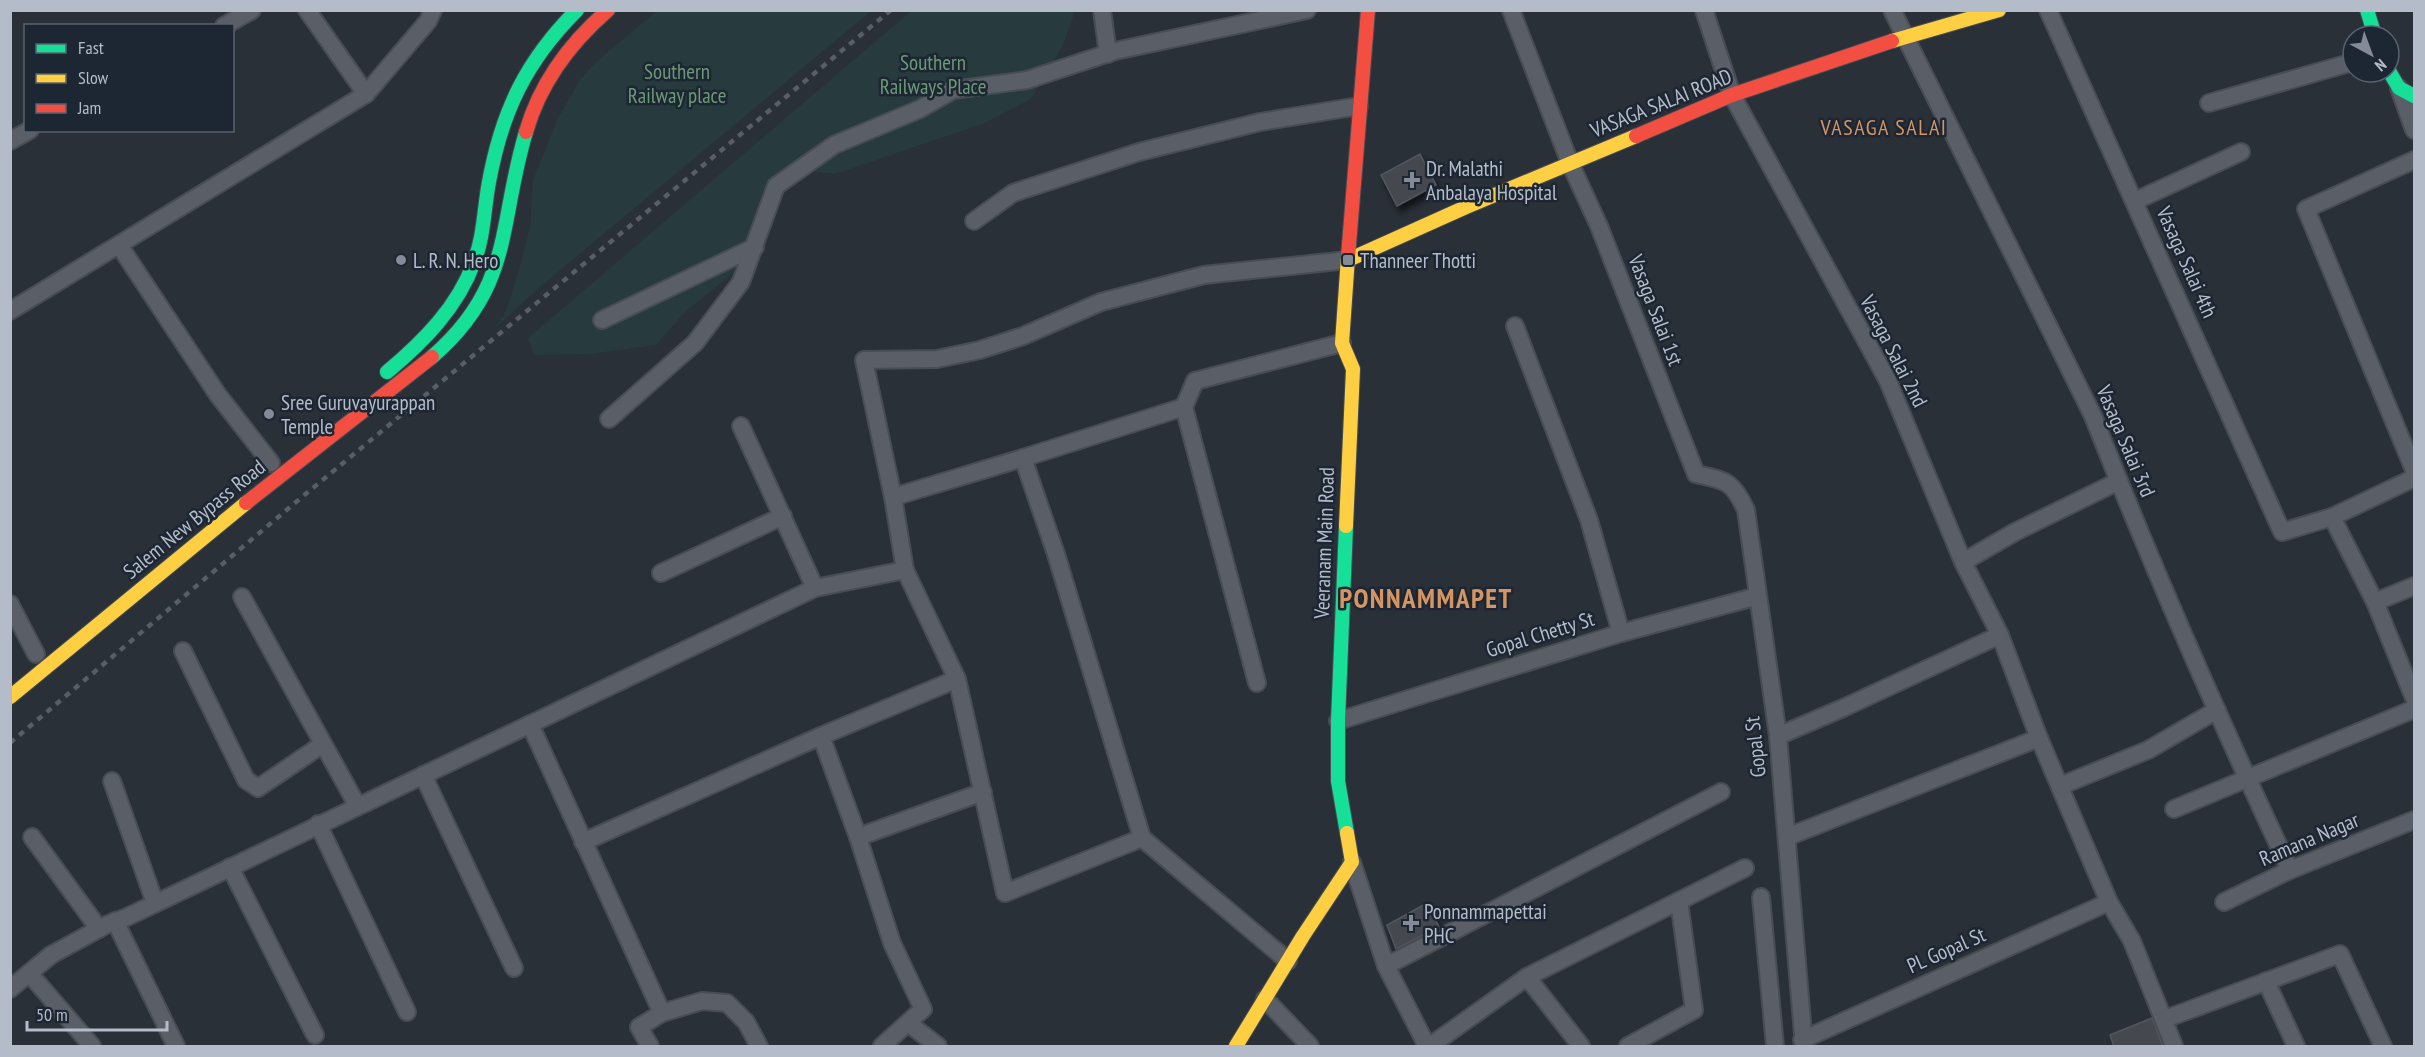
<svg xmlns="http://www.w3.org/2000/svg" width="2425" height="1057" font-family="'PT Sans Narrow',sans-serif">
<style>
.green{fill:#273a3e}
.building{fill:#444950;stroke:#52575f;stroke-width:1.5;filter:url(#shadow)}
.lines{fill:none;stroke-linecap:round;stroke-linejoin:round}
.street-casing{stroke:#484c53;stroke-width:20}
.fast-casing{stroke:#484c53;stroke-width:16}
.slow-casing{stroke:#484c53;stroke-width:16}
.jam-casing{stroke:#484c53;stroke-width:16}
.street{stroke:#5a5e66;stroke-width:16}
.fast{stroke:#16e098;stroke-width:14}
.slow{stroke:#ffcf43;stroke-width:14}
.jam{stroke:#f24e42;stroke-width:14}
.rail{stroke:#595d64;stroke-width:4.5;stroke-dasharray:6 6;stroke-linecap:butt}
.poi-dot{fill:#848b96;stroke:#1d2633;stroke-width:2}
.labels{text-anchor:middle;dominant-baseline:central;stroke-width:5;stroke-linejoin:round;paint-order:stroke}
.park-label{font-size:21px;fill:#6b9a76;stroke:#1d2633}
.street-label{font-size:21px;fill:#b4bcc9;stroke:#1d2633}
.poi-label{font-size:21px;fill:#b4bcc9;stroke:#1d2633;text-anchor:start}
.neighbourhood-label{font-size:22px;letter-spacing:1.5px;fill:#d59563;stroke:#1d2633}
.district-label{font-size:27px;font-weight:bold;letter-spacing:1.5px;fill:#d59563;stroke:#1d2633}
</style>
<defs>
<filter id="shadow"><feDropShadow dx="3.5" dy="6" stdDeviation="3" flood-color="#0009"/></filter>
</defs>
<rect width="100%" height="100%" fill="#2a3038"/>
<g class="green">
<polygon points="658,10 871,11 540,287 492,331 505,314 518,274 530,227 533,180 558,118 580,80 597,61"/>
<polygon points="911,11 1075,11 1063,45 1031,99 982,124 835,174 789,169 752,228 732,274 685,312 656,345 589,354 534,355 528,338"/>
</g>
<g class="building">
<polygon points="1420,154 1436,185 1397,206 1381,175"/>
<polygon points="1427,903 1439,927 1396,949 1387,925"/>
<polygon points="2152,1018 2163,1047 2114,1047 2110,1035"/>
</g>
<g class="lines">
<g class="street-casing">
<g id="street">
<polyline points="1102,10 1108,54"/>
<path d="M1511,10L1570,163L1599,226L1696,474C1726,481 1732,480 1746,510L1778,736L1804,1046"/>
<polyline points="1704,10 1732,95 1888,381 1963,562 2000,635 2039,738 2109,902 2132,941 2174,1046"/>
<path d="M1892,10L2093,416C2153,569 2220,721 2290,870"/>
<polyline points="2048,10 2282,532 2332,517 2414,478"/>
<polyline points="224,26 252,10"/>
<polyline points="2399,88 2414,130"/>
<polyline points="366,94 428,21 433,10"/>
<polyline points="2209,103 2353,62"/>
<polyline points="10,141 30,130"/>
<polyline points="2414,160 2306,209 2414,470"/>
<polyline points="2135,201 2241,152"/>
<polyline points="974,221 1013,193 1139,152 1260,122 1359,106"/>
<polyline points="119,245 218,395 271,463"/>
<polyline points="10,311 366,94 307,10"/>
<polyline points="602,320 755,247"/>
<polyline points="1515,326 1589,520 1621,633"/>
<polyline points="609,419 695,343 741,282 776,186 834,145 920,109 953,90 1027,80 1115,51 1307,10"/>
<polyline points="741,426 815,588"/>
<polyline points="893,497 864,360 937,359 980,350 1023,336 1101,302 1204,275 1348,260"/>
<polyline points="2332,517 2375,602 2414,698"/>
<polyline points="1963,562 2015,532 2119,481"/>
<polyline points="905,570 957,679 1005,893 1142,838 1288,961"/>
<polyline points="661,573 783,516"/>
<polyline points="242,597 357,805"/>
<polyline points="2375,602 2414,586"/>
<polyline points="10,604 36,654"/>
<polyline points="183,651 246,780 258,788 323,744"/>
<polyline points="1257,683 1184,407 1195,381 1342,343"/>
<polyline points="1338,721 1621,633 1758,596"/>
<polyline points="530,724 662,1013 702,1001 727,1003 746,1022 759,1046"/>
<polyline points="821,736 957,679"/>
<polyline points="1778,736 1843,708 2000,635"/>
<polyline points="423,775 514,968"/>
<polyline points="112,781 155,903"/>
<polyline points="2060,786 2148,750 2217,710"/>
<polyline points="2174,809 2414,709"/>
<polyline points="318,824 407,1012"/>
<polyline points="32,837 99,929"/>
<polyline points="858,837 983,792"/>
<polyline points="1787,837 2039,738"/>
<polyline points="1142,838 1056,554 1023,458 1184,407"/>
<polyline points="583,842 821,736 858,837 892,943 923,1009 882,1046"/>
<polyline points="1352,862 1386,966 1427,1046"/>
<polyline points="230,867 315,1035"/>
<polyline points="1761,897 1775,1046"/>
<polyline points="2224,902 2290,870 2414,820"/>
<polyline points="115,921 176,1046"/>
<polyline points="1386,966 1721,792"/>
<polyline points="29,973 92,1046"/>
<polyline points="1527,977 1581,1046"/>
<polyline points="2266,981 2296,1046"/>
<polyline points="10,989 51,955 106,925 127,917 815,588 905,570 893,497 1023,458"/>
<polyline points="1265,999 1310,1046"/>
<polyline points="2165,1019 2340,954 2383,1046"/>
<polyline points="908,1023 938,1046"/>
<polyline points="1802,1040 2109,902"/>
<polyline points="650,1046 639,1027 662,1013"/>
<polyline points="1430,1046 1527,977 1745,868"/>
<polyline points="1628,1046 1694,1010 1679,901"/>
</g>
</g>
<g class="fast-casing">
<g id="fast">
<polyline points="2367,10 2375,36"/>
<polyline points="2389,71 2399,88 2414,96"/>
<path d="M432,357C514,286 498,225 526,132"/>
<path d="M387,372C423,342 458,307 474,262C484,237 484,208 489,182C502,111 526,61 577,10"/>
<polyline points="1346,526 1338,721 1338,781 1347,833"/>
</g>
</g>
<g class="slow-casing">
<g id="slow">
<polyline points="1892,41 1999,10"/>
<polyline points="1348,260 1466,207 1636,136"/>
<polyline points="1346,526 1353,369 1342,343 1348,257"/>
<polyline points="10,697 246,503"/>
<polyline points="1236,1046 1303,936 1352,862 1347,833"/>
</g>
</g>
<g class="jam-casing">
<g id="jam">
<path d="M526,132C540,83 570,43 608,10"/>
<polyline points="1636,136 1732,95 1892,41"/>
<polyline points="1348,257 1368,10"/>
<polyline points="246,503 432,357"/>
</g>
</g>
<use href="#street" class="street"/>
<use href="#fast" class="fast"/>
<use href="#slow" class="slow"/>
<use href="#jam" class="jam"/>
<polyline class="rail" points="10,743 302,497 891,10"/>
</g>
<g class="poi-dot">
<path d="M1409 171h6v6h6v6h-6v6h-6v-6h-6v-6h6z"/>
<circle cx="401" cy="260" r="6"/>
<rect x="1342" y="254" width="12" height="12" rx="3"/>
<circle cx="269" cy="414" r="6"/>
<path d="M1408 914h6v6h6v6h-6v6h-6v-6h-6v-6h6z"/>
</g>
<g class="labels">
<g class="park-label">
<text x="933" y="62">Southern<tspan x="933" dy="24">Railways Place</tspan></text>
<text x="677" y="71">Southern<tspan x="677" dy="24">Railway place</tspan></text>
</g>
<g class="street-label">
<text transform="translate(1661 103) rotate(-22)">VASAGA SALAI ROAD</text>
<text transform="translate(2187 262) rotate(66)">Vasaga Salai 4th</text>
<text transform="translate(1656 310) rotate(69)">Vasaga Salai 1st</text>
<text transform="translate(1894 351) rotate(63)">Vasaga Salai 2nd</text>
<text transform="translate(2126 441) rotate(67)">Vasaga Salai 3rd</text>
<text transform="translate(194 519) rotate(-39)">Salem New Bypass Road</text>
<text transform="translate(1324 543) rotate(-88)">Veeranam Main Road</text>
<text transform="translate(1540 634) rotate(-17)">Gopal Chetty St</text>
<text transform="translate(1755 747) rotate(-96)">Gopal St</text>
<text transform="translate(2309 839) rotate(-23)">Ramana Nagar</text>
<text transform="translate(1946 950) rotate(-24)">PL Gopal St</text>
</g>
<g class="poi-label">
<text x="1426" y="168">Dr. Malathi<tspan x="1426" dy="24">Anbalaya Hospital</tspan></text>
<text x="413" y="260">L. R. N. Hero</text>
<text x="1360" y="260">Thanneer Thotti</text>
<text x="281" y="402">Sree Guruvayurappan<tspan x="281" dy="24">Temple</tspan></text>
<text x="1424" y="911">Ponnammapettai<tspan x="1424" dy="24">PHC</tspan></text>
</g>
<g class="neighbourhood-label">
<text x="1884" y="127">VASAGA SALAI</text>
</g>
<g class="district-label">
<text x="1426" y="598">PONNAMMAPET</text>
</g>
</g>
<rect width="2425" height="1057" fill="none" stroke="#b4bcc9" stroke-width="24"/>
<rect x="24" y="24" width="210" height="108" fill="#1d2633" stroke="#59626f" stroke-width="1.5"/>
<rect x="36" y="44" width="30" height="9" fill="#16e098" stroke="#59626f" stroke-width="1.5"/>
<text x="78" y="54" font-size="18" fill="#b4bcc9">Fast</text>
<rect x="36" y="74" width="30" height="9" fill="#ffcf43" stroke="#59626f" stroke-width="1.5"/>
<text x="78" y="84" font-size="18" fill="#b4bcc9">Slow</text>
<rect x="36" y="104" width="30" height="9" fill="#f24e42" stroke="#59626f" stroke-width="1.5"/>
<text x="78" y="114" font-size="18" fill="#b4bcc9">Jam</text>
<g transform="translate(2371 54) rotate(139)"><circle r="28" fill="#1d2633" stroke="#59626f" stroke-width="1.5"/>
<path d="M0-4.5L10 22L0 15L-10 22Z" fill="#848b96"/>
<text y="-9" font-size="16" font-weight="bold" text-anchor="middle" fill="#b4bcc9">N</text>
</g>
<path d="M27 1021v9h140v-9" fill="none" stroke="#b4bcc9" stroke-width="3"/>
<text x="36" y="1021" font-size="18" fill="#b4bcc9" stroke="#1d2633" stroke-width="4.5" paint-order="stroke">50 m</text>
</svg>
